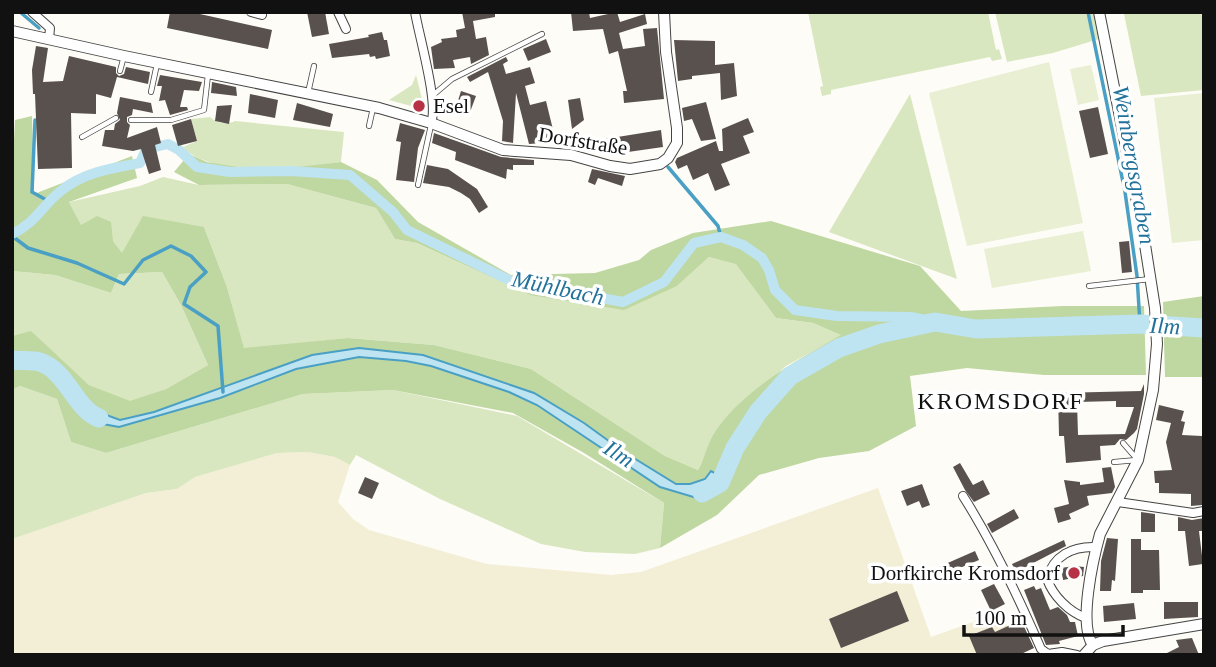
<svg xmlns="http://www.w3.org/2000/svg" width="1216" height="667" font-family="'Times New Roman',serif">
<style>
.farmland{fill:#f3eed6}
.green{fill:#d9e7c0}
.forest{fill:#bfd7a1}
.pitch{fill:#e8efd2}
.water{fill:#bee4f2;stroke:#4aa0c4;stroke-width:2}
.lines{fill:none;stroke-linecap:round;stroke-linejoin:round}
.stream{stroke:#4aa0c4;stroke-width:3.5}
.canal{stroke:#bee4f2;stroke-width:10}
.river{stroke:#bee4f2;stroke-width:19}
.building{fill:#59514e;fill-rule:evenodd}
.service-casing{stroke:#444;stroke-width:6}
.minor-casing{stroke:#444;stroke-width:10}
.tertiary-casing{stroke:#444;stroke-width:12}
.service{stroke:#fff;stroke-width:4.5}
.minor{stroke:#fff;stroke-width:8}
.tertiary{stroke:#fff;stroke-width:10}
.poi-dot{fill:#b83246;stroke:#fff;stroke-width:2.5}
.labels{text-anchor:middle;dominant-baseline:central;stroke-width:7;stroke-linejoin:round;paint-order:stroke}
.poi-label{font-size:21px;fill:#111;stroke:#fff;text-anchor:start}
.street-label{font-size:21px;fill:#111;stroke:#fff}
.water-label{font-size:23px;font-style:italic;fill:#22729b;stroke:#fff}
.quarter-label{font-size:24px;letter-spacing:2px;fill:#111;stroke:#fff}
</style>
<rect width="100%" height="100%" fill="#fefcf6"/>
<polygon class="farmland" points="308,452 335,457 350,465 338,502 353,519 369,530 487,564 611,575 641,572 878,488 931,637 1001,612 1020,655 12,655 12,539 146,493 177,489 195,477 277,453"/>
<g class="green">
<polygon points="808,12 988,12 996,50 999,49 1002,59 992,61 990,57 831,90 831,94 822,96 820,87 823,86"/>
<polygon points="995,12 1095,12 1099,39 1053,53 1007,62"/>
<polygon points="1136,12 1204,12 1204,90 1141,96 1124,14"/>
<polygon points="416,75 423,103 422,109 389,100 412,85"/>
<polygon points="910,94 957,279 829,232"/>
<path d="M210,117C217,124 227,125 235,121L344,132L341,162C316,165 290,170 265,171C244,171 196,164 183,147L197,141L191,119Z"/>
<polygon points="163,177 199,185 287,184 376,208 395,239 417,243 530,295 677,286 709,257 736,263 776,318 813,323 842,335 786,366 714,434 698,470 665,456 531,369 434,345 348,338 244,349 227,287 204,227 122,254 113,241 81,226 69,202 140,186"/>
<polygon points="12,271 55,275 111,293 119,274 162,272 181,305 208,365 166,389 130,402 89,385 31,332 12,336"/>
<polygon points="20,386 57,399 71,442 106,453 303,394 393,390 517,416 664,503 660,548 635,554 585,552 541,544 440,499 356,455 350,465 335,457 308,452 277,453 195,477 177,489 146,493 12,539 12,390"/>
</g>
<g class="forest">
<path d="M32,116L34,194L132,156L137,178L69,202L81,225L97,216L111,222L113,241L122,253L143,216L204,227L227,287L244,348L348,338L434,345L531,369L665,456L698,470C704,459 707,446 713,435C739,392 799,359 841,335L813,323L776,318L736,264L709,257L677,286L624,310L530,295L417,243L395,239L376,208L287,184L199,185L174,172L189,154L207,162L263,171L341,162L377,180L418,222L511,275L595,273L639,260L651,250L693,233L771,221L920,266L961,311L1063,306H1144L1146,375H1044L967,368L910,376L916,426L869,451L819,458L759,475L717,515L660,548L664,503L584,453L513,413L393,390L303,394L106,453L71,442L57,399L20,386L12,390V336L31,331L89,385L130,401L166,389L208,365L181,305L162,272L119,274L111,293L55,275L12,271V180L15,120Z"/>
<polygon points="1204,296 1204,377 1165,377 1163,302"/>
</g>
<g class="pitch">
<polygon points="1049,62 1083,223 967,246 929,93"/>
<polygon points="1091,65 1099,100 1078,105 1070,69"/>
<polygon points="1204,93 1204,240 1172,243 1154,98"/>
<polygon points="1083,231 1091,271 992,288 984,249"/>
</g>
<path class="water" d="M359,348L423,355L534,393L584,423L624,452L676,484H690L705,479L711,471L726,479L720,487L700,499L660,487L537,405L509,392L431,366L406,361L359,357L296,369L220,398L119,427L103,424L91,418L71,399L68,388L40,364L12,362V354C41,351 70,370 76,399L90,409L120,420L154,412L312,355Z"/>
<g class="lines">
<g class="stream">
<polyline points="20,12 39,28"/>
<polyline points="1088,12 1125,192 1137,276 1140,324"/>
<polyline points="35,120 32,192 50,202"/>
<polyline points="668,167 718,226 721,237"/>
<polyline points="12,236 28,248 77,263 124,284 143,260 171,246 191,256 206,272 190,287 184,304 218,326 223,392"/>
</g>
<g class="canal">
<polyline points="155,147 168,144 179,150 197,167 230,172 291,171 350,175 393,212 407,230 511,281 623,302 664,282 694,243 721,237 743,245 762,258 769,270 775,290 795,310 837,316 911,317 935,322"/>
<path d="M12,234C37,222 42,205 62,190C84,172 113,168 140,163L146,149"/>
</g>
<g class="river">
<path d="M12,360C21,361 32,360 40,362C67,371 76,410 99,418"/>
<polyline points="702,493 720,483 735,448 758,412 790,376 839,348 879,334 935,322 976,329 1140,324 1204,328"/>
</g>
</g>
<g class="building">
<polygon points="170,12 191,12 272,30 268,49 167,28"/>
<polygon points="307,12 325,12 329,34 312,37"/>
<polygon points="462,12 495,12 495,17 473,21 476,39 486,37 489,55 471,64 470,57 453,60 455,68 434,69 431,47 442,42 441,39 457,37 456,30 465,28"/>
<polygon points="571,12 589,12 590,18 617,12 620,22 645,14 647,24 619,33 623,49 645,46 643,29 657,28 664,99 624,103 623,91 627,91 618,51 609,54 603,29 573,31"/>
<polygon points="382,32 384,40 387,40 390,56 376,59 375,56 370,57 369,54 332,58 329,44 369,37 368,35"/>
<polygon points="546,39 551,52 528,61 523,49"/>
<polygon points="674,40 715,41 715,65 734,63 737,96 721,100 720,73 692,76 692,79 678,81"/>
<polygon points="36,46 48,48 43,82 63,81 69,56 116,67 116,73 119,76 124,74 126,67 150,72 148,84 117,77 111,98 96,94 96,114 71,113 72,168 38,169 35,94 33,94 32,70"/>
<polygon points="506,57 508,61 503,64 506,74 530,67 535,83 525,86 530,105 546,101 556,142 529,144 516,93 513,143 502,141 503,121 488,72 470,82 467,77"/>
<polygon points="160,75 202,82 199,91 184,90 180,107 187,107 188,110 170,115 165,100 159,101 162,86 157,86"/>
<polygon points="212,82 236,87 237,96 211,93"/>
<polygon points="461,91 476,96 470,112 456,107"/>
<polygon points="250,94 278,100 275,118 248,113"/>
<polygon points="120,97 151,103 153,113 133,109 132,115 127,117 127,122 130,125 127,138 157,127 161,143 155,145 161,170 149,174 141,149 133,151 102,146 105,130 114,130 115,124 120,120 117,113"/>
<polygon points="580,98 584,120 572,129 568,100"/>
<polygon points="706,102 716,139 701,141 692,119 684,121 682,108"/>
<polygon points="297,103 333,114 330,127 293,120"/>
<polygon points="232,105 229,124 215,121 217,106"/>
<polygon points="1098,107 1108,154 1090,158 1079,111"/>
<polygon points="748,118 754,132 743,136 750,153 721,164 730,185 715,191 708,173 693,180 687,165 678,169 675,162 677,158 716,141 719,151 723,151 722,129"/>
<polygon points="191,119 197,141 178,146 172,125"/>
<polygon points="400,123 425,130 418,148 414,182 396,180 401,142 396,141"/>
<polygon points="661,130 663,147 607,155 605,139"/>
<polygon points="434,133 501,157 534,160 534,165 513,165 513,170 507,169 506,179 455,160 456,152 432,143"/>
<polygon points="427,165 448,169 477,189 488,207 479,213 470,199 461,193 449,187 423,183"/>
<polygon points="592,169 625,176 622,186 598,178 595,185 588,182"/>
<polygon points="1129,241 1132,272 1122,273 1119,242"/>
<path d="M1144,384V394L1137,429L1134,433L1126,440L1120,439L1115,445L1100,446L1101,460L1066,463L1064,436H1059L1058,393L1141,391ZM1116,401V407H1134L1125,434L1078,435L1077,402Z"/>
<polygon points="1159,405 1184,411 1181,421 1185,422 1182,435 1202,436 1202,452 1204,451 1202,505 1191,506 1191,494 1159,493 1159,483 1155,483 1154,471 1172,470 1166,442 1171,423 1156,420"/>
<polygon points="960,463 973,485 983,480 990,494 974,502 965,490 953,467"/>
<polygon points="1111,467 1115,487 1112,493 1087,496 1089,505 1069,514 1071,519 1058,523 1054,508 1069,504 1064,480 1080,482 1080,485 1104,482 1102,468"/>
<polygon points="365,477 379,483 372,499 358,493"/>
<polygon points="922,484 930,505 922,508 919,501 907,506 901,491"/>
<polygon points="1014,509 1019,518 992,533 987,524"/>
<polygon points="1141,512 1155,514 1155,532 1141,532"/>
<polygon points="1178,517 1192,520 1204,518 1204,531 1199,531 1203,564 1189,566 1185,531 1178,531"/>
<polygon points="1107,538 1118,539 1115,581 1112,580 1111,591 1100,591 1101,561"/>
<polygon points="1131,539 1141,539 1141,550 1159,550 1160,590 1143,590 1143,593 1131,593"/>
<polygon points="1064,540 1066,546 1016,572 1012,564"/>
<polygon points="975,551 979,560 938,577 934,569"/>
<polygon points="1074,566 1084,567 1083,576 1063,580 1061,568"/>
<polygon points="994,584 1005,604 991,611 981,590"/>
<polygon points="1034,586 1036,590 1041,588 1050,610 1058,607 1067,615 1070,622 1075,622 1078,636 1059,641 1060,644 1046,645 1024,590"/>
<polygon points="897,591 909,621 841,648 829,619"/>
<polygon points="1164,602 1198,602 1198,617 1164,619"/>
<polygon points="1134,603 1136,619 1104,622 1103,606"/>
<polygon points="1021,620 1034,648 1019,655 977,655 969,636 992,627 995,632"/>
<polygon points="1192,638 1199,655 1163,655 1179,647 1176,640"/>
</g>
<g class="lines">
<g class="service-casing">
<g id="service">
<polyline points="120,71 124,56"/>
<polyline points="151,92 157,64"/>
<polyline points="308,93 314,66"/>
<polyline points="432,96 452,79 542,34"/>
<polyline points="131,120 171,120 204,110 208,75"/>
<polyline points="369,126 373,108"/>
<polyline points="82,137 116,118"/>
<polyline points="418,185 431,125"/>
<polyline points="1089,286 1150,279"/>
<polyline points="1123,443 1137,459"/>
<polyline points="1114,462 1137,460"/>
</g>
</g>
<g class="minor-casing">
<g id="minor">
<polyline points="32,12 50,28 49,39"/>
<polyline points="251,12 262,15"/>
<polyline points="338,12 346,29"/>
<path d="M415,12C419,36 439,104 431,123"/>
<path d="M963,496C994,545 1018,596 1041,649L1048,654L1062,652L1077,655"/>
<polyline points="1118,502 1193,513 1204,511"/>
<path d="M1086,618C1069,612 1053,596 1047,579C1053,556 1072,546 1096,547"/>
</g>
</g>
<g class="tertiary-casing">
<g id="tertiary">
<polyline points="12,31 124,56 379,108 431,123 503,150 571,155 610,166 630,169 660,164 668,158 677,143 677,128 666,52 664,12"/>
<path d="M1093,645C1078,625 1093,559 1100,534L1138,460L1153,390L1157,344L1155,308L1143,232L1099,12"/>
<polyline points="1084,655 1093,645 1103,641 1204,624"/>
</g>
</g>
<use href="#service" class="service"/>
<use href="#minor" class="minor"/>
<use href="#tertiary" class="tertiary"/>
</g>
<g class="poi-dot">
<circle cx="419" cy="106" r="7"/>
<circle cx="1074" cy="573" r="7"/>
</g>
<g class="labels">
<g class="poi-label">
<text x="433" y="106">Esel</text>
<text x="1060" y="573" text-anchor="end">Dorfkirche Kromsdorf</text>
</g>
<g class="street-label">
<text transform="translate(583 141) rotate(9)">Dorfstraße</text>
</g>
<g class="water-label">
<text transform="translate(1134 165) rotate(80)">Weinbergsgraben</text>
<text transform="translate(558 288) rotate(12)">Mühlbach</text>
<text transform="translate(1165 326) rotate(3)">Ilm</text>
<text transform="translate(619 454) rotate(33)">Ilm</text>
</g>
<g class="quarter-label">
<text x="1001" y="401">KROMSDORF</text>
</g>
</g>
<rect width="1216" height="667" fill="none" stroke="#111111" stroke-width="28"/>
<path d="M964 625v10h159v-10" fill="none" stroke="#111111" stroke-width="3.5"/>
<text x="974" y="625" font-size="21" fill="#111111" stroke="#ffffff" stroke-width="5" paint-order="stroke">100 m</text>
</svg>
